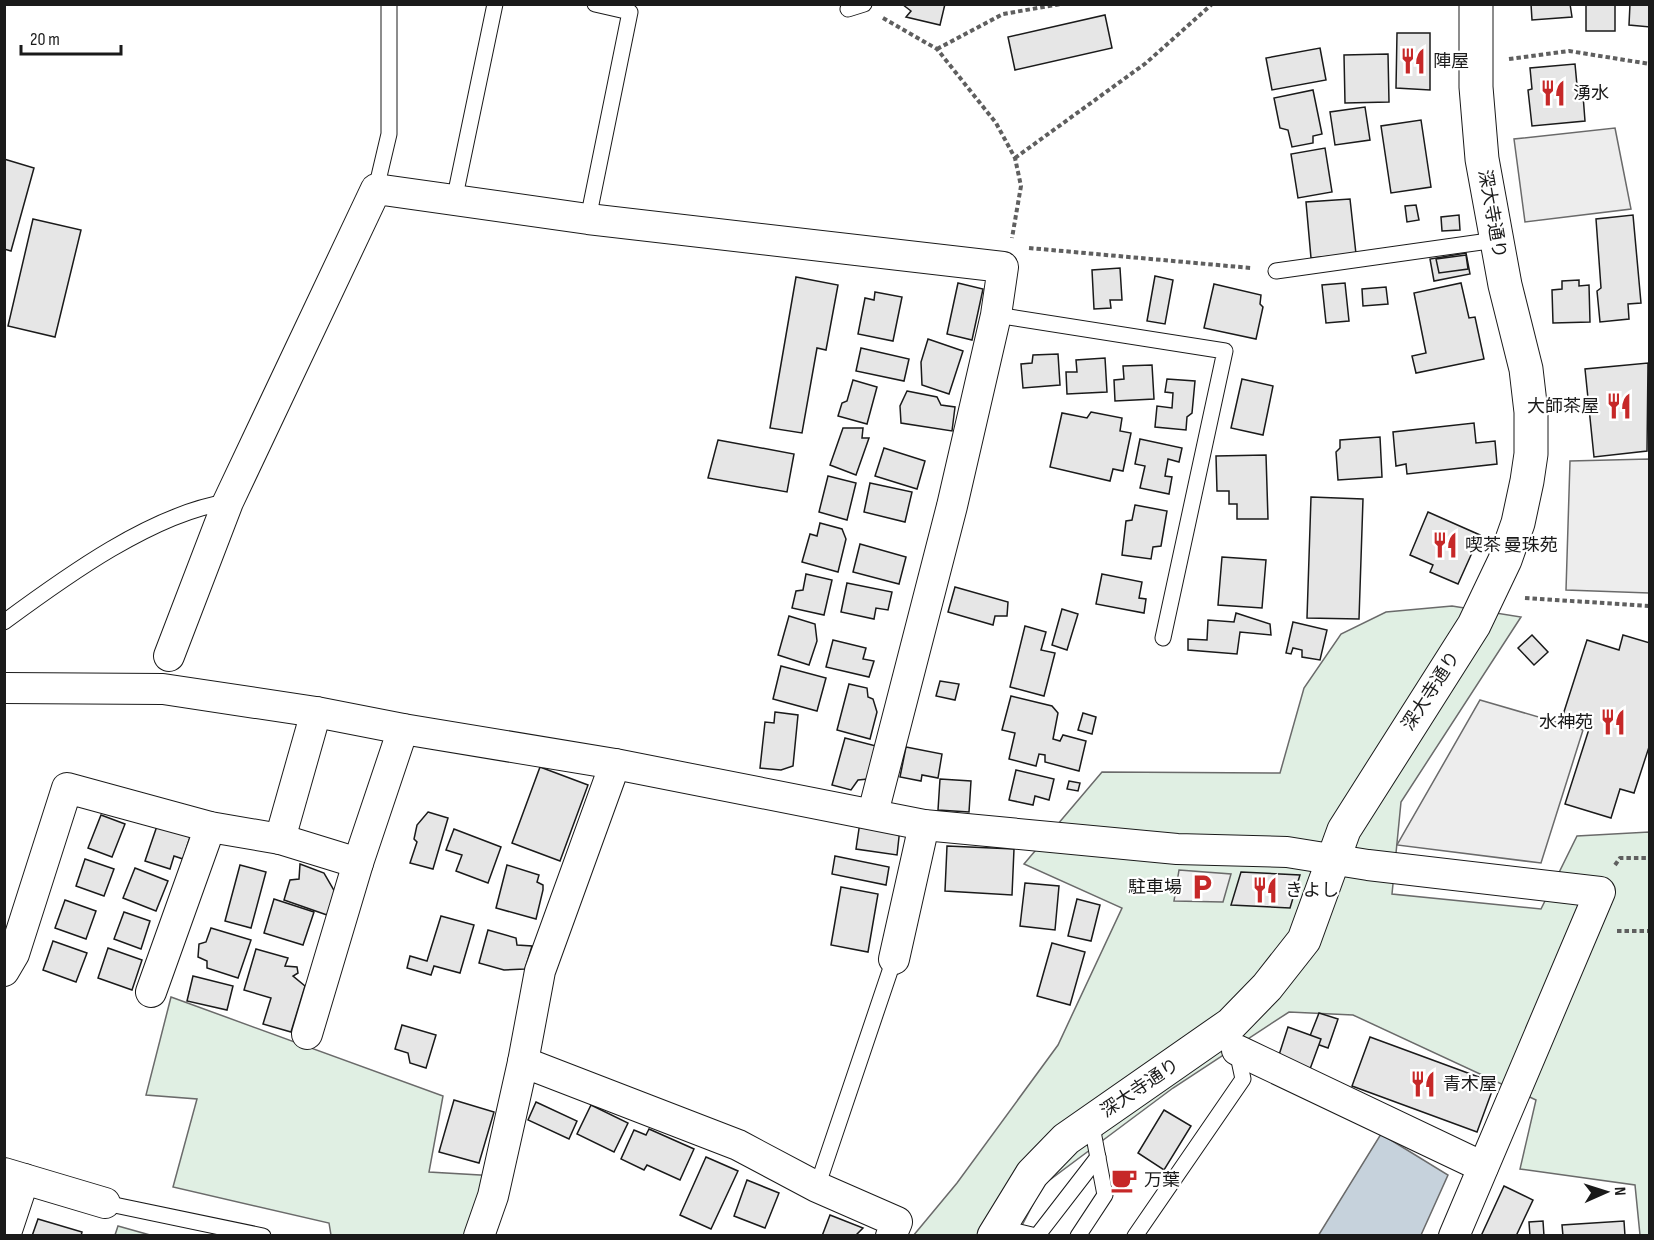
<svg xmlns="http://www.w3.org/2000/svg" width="1654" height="1240" font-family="'Sofia Sans Condensed','Noto Sans JP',sans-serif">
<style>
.green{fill:#e0efe3;stroke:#6a6a6a;stroke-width:1.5}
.parking{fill:#ededed;stroke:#6a6a6a;stroke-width:1.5}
.water{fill:#c6d2dc;stroke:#6a6a6a;stroke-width:1.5}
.building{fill:#e6e6e6;stroke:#1a1a1a;stroke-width:1.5}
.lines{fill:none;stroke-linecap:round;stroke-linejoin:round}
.lane-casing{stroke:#1a1a1a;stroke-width:17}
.street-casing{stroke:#1a1a1a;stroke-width:32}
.secondary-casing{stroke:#1a1a1a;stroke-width:35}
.path{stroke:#5f5f5f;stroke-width:4;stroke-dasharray:4.5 3;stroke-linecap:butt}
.lane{stroke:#fff;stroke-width:15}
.street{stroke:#fff;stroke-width:30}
.secondary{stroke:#fff;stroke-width:33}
.labels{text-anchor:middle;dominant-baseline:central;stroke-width:4.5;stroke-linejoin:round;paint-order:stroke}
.poi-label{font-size:18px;fill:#1a1a1a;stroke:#fff;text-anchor:start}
.street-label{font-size:18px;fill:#1a1a1a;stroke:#fff}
</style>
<rect width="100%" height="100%" fill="#fff"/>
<g class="green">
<polygon points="1452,606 1521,617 1401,802 1392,894 1541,909 1577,836 1649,832 1649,1235 1640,1235 1635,1185 1520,1169 1536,1100 1353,1015 1289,1012 1173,1088 1043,1185 1017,1235 913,1236 957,1183 1058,1045 1122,908 1024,864 1102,772 1280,773 1304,688 1341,634 1386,612"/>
<polygon points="171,997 443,1096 429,1172 497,1176 485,1235 331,1235 329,1223 173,1187 197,1099 146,1095"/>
<polygon points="118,1226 150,1235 115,1235"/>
</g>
<g class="parking">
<polygon points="1615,128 1631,209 1525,222 1514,139"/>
<polygon points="1649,459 1649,593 1566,590 1570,461"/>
<polygon points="1480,700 1583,730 1541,863 1397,845"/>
<polygon points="1179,870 1231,874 1223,902 1174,901"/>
</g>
<polygon class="water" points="1381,1134 1448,1175 1421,1235 1318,1236"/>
<g class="building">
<polygon points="902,4 945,4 940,25 906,17 911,11"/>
<polygon points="1531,4 1570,4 1572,17 1532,20"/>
<rect x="1586" y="4" width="29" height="27"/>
<polygon points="1630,4 1650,4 1650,27 1629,25"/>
<polygon points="1105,15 1112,48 1015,70 1008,37"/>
<polygon points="1397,33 1430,33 1430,90 1396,88"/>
<polygon points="1320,48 1326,80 1272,90 1266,58"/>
<polygon points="1388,54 1389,102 1345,103 1344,55"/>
<polygon points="1575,64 1578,96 1583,95 1585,121 1532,126 1528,90 1532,89 1530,68"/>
<polygon points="1313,90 1322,134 1313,136 1313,143 1292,147 1288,130 1280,128 1274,98"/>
<polygon points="1365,107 1370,140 1335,145 1330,112"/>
<polygon points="1421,120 1431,187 1391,193 1381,126"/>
<polygon points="1325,148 1332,192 1298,198 1291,154"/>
<polygon points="4,159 34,168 11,251 4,249"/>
<polygon points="1350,199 1356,254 1311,258 1306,202"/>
<polygon points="1416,205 1419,220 1407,222 1405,206"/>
<polygon points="1459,215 1460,230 1442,231 1441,217"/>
<polygon points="1633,215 1641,303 1628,304 1629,319 1600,322 1597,291 1601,288 1596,219"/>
<polygon points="33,219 81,230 55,337 8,326"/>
<polygon points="1466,253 1470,274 1434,281 1430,259"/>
<polygon points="1466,255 1468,269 1439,273 1436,259"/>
<polygon points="1120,268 1122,300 1110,300 1111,308 1094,309 1092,270"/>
<polygon points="1155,276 1173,280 1165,324 1147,321"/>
<polygon points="796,277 838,285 826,350 817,348 802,433 770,428"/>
<polygon points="1579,280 1579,286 1589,285 1590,322 1553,323 1552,290 1562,289 1562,281"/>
<polygon points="958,283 983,289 972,340 947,334"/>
<polygon points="1345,283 1349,321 1326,323 1322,285"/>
<polygon points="1461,283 1469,318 1475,317 1484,359 1416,373 1412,356 1426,353 1414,293"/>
<polygon points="1214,284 1261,295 1260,304 1263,307 1256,339 1204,328"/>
<polygon points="1386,287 1388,304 1363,306 1362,289"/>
<polygon points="875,292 902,297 893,341 858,334 865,298 874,300"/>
<polygon points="928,339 963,351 949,394 922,385 921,362"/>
<polygon points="861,348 909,359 904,381 856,371"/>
<polygon points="1058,354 1060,385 1023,388 1021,364 1032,363 1033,355"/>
<polygon points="1105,358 1107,392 1067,394 1066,372 1077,372 1076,360"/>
<polygon points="1648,363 1647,451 1594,457 1585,369"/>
<polygon points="1152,365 1154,399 1115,401 1114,380 1124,379 1123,366"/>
<polygon points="1167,379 1195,381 1192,413 1187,417 1186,430 1155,427 1157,406 1172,408 1173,393 1165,392"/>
<polygon points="1242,379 1273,386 1263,435 1231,428"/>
<polygon points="853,380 877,387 867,424 838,416 842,403 847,401"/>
<polygon points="907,391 937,397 941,405 955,407 952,431 901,423 900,406"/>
<polygon points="1091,412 1122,418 1120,431 1131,433 1123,471 1113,469 1110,481 1050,467 1062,413 1087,418"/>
<polygon points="1474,423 1476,443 1495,441 1497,464 1407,474 1406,464 1396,466 1393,432"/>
<polygon points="843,428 863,428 862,438 869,438 856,475 830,465"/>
<polygon points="1380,437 1382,477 1338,480 1336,452 1340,448 1340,440"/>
<polygon points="1140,439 1182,448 1179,462 1168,459 1165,476 1172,477 1169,494 1140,488 1145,466 1135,464"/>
<polygon points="718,440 794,454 787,492 708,478"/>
<polygon points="884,448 925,461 917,489 875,476"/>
<polygon points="1266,455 1268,519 1237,519 1237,504 1229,504 1229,491 1217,491 1216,456"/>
<polygon points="828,476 856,483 847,520 819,512"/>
<polygon points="870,483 912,492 905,522 864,512"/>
<polygon points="1311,497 1363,499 1359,619 1307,618"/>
<polygon points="1135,505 1167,511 1161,546 1153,547 1151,559 1122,555 1126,521 1132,520"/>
<polygon points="1428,512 1480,535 1458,584 1430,572 1433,565 1410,555"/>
<polygon points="820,523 842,529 846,539 838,572 802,562 810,534 817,536"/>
<polygon points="860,544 906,557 899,584 853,572"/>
<polygon points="1222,557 1266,560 1262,608 1218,605"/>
<polygon points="806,574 832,580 824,615 792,608 796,591 803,590"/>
<polygon points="1102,574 1142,582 1139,598 1146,599 1144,613 1096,604"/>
<polygon points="847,583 892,592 888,610 876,608 874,619 841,612"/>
<polygon points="955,587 1008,602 1007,616 995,616 993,625 948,612"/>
<polygon points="1062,609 1078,614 1067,650 1052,645"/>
<polygon points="1236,613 1270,624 1271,635 1240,632 1237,654 1188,650 1188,639 1207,640 1208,620 1234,622"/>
<polygon points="789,616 815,624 817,641 809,665 778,655"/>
<polygon points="1293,622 1327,630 1320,660 1302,657 1302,650 1293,648 1291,654 1286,653"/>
<polygon points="1025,626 1046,632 1041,650 1055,653 1044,696 1010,687"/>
<polygon points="1532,635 1548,652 1534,665 1518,648"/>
<polygon points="1623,635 1650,643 1650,744 1634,793 1620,789 1611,818 1565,804 1590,726 1562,718 1587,640 1619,650"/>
<polygon points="833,640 866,648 863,659 874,661 869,677 826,667"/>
<polygon points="781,666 826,678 817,711 773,699"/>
<polygon points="940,681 959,684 955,700 936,696"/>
<polygon points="849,684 867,688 868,697 873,699 877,712 870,739 837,730"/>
<polygon points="1011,696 1052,706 1058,713 1053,739 1060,741 1063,735 1086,741 1079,771 1045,762 1045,755 1039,754 1036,766 1009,759 1015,733 1002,730"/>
<polygon points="775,712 798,715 793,766 781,770 760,768 765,722 774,723"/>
<polygon points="1083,713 1096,717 1092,734 1078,730"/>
<polygon points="845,738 876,746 868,779 858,780 851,790 832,785"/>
<polygon points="906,747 942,754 938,778 922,775 921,781 900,777"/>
<polygon points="540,767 588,785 560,861 512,843"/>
<polygon points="1016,770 1054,779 1049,800 1035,796 1033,805 1009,800"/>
<polygon points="940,779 971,781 969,812 938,810"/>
<polygon points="1069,781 1080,783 1078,791 1067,789"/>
<polygon points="428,812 448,818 433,869 410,863 417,842 414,839 417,825"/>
<polygon points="101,815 125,824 112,857 88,848"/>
<polygon points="860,822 900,828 897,855 856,849"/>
<polygon points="157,826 190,837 183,859 174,856 170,869 145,861"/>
<polygon points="454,829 501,847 488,883 456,871 462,855 446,850"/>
<polygon points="947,846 1014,849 1012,895 945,891"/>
<polygon points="835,856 889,867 886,885 832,874"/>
<polygon points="85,859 114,869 104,896 76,886"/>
<polygon points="300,864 324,873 335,892 327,915 284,900 290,880 299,879"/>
<polygon points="240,865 266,872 251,928 225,921"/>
<polygon points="507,865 539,875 537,882 543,885 543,890 536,919 496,908"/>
<polygon points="135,868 168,881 156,911 123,898"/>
<polygon points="1241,872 1300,875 1290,908 1231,905"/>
<polygon points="1025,883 1059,886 1055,930 1020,926"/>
<polygon points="841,887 878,894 868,952 831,945"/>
<polygon points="274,899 314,912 303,945 264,933"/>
<polygon points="1077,899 1100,905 1091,941 1068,936"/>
<polygon points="65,900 96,911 86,939 55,928"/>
<polygon points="124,912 150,921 141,949 114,939"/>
<polygon points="441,916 474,925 460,973 434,966 431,975 407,968 410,956 427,961"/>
<polygon points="211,928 251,940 238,978 207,968 207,961 198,957 199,944 206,942"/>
<polygon points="488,930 516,938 517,945 532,946 525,969 504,970 479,963"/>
<polygon points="53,941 87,953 76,982 43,970"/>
<polygon points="1052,943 1085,952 1070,1005 1037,996"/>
<polygon points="108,948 142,960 132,990 98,978"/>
<polygon points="256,949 288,958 285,966 297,967 298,973 293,976 305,986 291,1032 263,1024 271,998 244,990"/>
<polygon points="193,976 233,986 227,1010 187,1001"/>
<polygon points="1319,1013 1338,1019 1328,1048 1308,1041"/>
<polygon points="402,1025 436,1035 426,1068 410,1063 408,1053 395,1049"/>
<polygon points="1288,1027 1321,1039 1310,1069 1278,1058"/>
<polygon points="1370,1037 1495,1083 1477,1132 1352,1086"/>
<polygon points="454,1100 494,1112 479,1163 439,1152"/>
<polygon points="536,1102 577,1121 569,1139 528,1120"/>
<polygon points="591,1105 628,1123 614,1152 577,1134"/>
<polygon points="1164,1110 1191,1126 1164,1170 1138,1153"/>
<polygon points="649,1129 694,1149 680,1180 647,1165 644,1170 621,1159 634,1130 646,1135"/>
<polygon points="706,1157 738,1171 711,1229 680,1215"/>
<polygon points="747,1180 779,1193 765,1228 734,1216"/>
<polygon points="1504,1186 1533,1200 1516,1236 1481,1236"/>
<polygon points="830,1215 863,1228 855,1236 822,1236"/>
<polygon points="38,1219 82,1232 81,1236 32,1236"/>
<polygon points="1543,1221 1544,1236 1530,1236 1529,1222"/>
<polygon points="1624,1221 1625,1236 1563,1236 1562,1225"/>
</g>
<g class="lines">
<g class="lane-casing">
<g id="lane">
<polyline points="848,9 864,4"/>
<polyline points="376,189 389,134 389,4"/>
<polyline points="454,201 495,4"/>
<polyline points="588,219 630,12 595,4"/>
<polyline points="1276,271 1496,240"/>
<polyline points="996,315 1225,351 1163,638"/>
<path d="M4,622C65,577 153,513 228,502"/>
<polyline points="817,1187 894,959"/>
<polyline points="105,1203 263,1236"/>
<polyline points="998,1227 1036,1236"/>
<polyline points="1037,1236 1098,1157"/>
<polyline points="1078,1236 1105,1195 1091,1121"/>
<polyline points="1135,1236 1243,1079 1237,1051"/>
</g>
</g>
<g class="street-casing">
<g id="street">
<polyline points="169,656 228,502 376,189 588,219 1003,267 996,315 952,506 873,813"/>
<polyline points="4,688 163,689 316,712 403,729 615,764 924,825 1177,849 1287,852 1368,865 1600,892 1454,1236"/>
<polyline points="280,839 316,712"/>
<polyline points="894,959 924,825"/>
<polyline points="4,971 14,954 67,788 210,827 280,839 358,863"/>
<polyline points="151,992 210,827"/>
<polyline points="307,1034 358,863 403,729"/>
<polyline points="1237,1050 1483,1167"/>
<polyline points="523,1062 540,971 615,764"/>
<polyline points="4,1173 105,1203"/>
<polyline points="5,1236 24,1179"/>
<polyline points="479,1236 493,1196 523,1062 738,1145 817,1187 897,1222 891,1236"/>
</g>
</g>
<g class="secondary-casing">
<polyline id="secondary" points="994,1236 1032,1174 1066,1139 1231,1024 1267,987 1304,940 1344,830 1474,625 1505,560 1518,523 1527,481 1531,454 1531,412 1526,369 1505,285 1482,159 1476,87 1476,4"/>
</g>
<g class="path">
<polyline points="883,18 937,49 996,123 1015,158 1021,186 1012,238"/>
<polyline points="937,49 1003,14 1061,4"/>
<polyline points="1509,59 1569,51 1650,64"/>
<polyline points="1015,158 1146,63 1212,4"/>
<polyline points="1029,248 1251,268"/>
<polyline points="1525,598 1650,606"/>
<polyline points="1615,865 1620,858 1650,858"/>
<polyline points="1617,931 1650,931"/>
</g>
<use href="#lane" class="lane"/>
<use href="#street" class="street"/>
<use href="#secondary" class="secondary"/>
</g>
<defs>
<g id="restaurant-bare" transform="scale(2.07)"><path d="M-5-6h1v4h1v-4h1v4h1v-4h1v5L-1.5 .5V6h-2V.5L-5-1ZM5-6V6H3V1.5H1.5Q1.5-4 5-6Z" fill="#c62828" stroke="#fff" stroke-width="2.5" paint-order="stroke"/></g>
<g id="parking-bare" transform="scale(2.07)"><path d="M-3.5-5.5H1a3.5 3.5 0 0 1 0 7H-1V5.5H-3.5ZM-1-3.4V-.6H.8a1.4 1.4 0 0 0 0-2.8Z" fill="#c62828" stroke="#fff" stroke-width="2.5" paint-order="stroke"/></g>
<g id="cafe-bare" transform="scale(2.07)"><path d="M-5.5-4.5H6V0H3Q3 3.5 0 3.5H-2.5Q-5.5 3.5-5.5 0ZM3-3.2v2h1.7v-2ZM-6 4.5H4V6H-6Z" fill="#c62828" stroke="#fff" stroke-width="2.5" paint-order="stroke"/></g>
</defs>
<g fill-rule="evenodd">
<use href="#restaurant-bare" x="1413" y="61"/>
<use href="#restaurant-bare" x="1553" y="93"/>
<use href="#restaurant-bare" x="1619" y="406"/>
<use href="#restaurant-bare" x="1445" y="545"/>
<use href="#restaurant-bare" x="1613" y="722"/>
<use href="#parking-bare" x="1202" y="887"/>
<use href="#restaurant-bare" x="1265" y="890"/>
<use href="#restaurant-bare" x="1423" y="1084"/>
<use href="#cafe-bare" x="1124" y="1180"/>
</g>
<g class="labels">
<g class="poi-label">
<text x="1433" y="61">陣屋</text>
<text x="1573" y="93">湧水</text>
<text x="1599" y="406" text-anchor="end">大師茶屋</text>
<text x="1465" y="545">喫茶 曼珠苑</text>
<text x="1593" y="722" text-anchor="end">水神苑</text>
<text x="1182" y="887" text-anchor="end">駐車場</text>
<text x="1285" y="890">きよし</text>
<text x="1443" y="1084">青木屋</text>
<text x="1144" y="1180">万葉</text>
</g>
<g class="street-label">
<text transform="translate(1492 214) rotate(80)">深大寺通り</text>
<text transform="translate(1431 691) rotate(-57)">深大寺通り</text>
<text transform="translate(1140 1088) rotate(-34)">深大寺通り</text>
</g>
</g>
<rect width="1654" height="1240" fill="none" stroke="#1a1a1a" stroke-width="12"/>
<g transform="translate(1606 1192) rotate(87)" stroke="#ffffff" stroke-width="4.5" paint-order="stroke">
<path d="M0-4.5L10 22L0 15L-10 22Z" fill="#1a1a1a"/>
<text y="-9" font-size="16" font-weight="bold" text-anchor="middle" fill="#1a1a1a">N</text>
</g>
<path d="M21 45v9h100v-9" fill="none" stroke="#1a1a1a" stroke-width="3"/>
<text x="30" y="45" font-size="18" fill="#1a1a1a" stroke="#ffffff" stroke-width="4.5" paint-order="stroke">20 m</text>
</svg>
